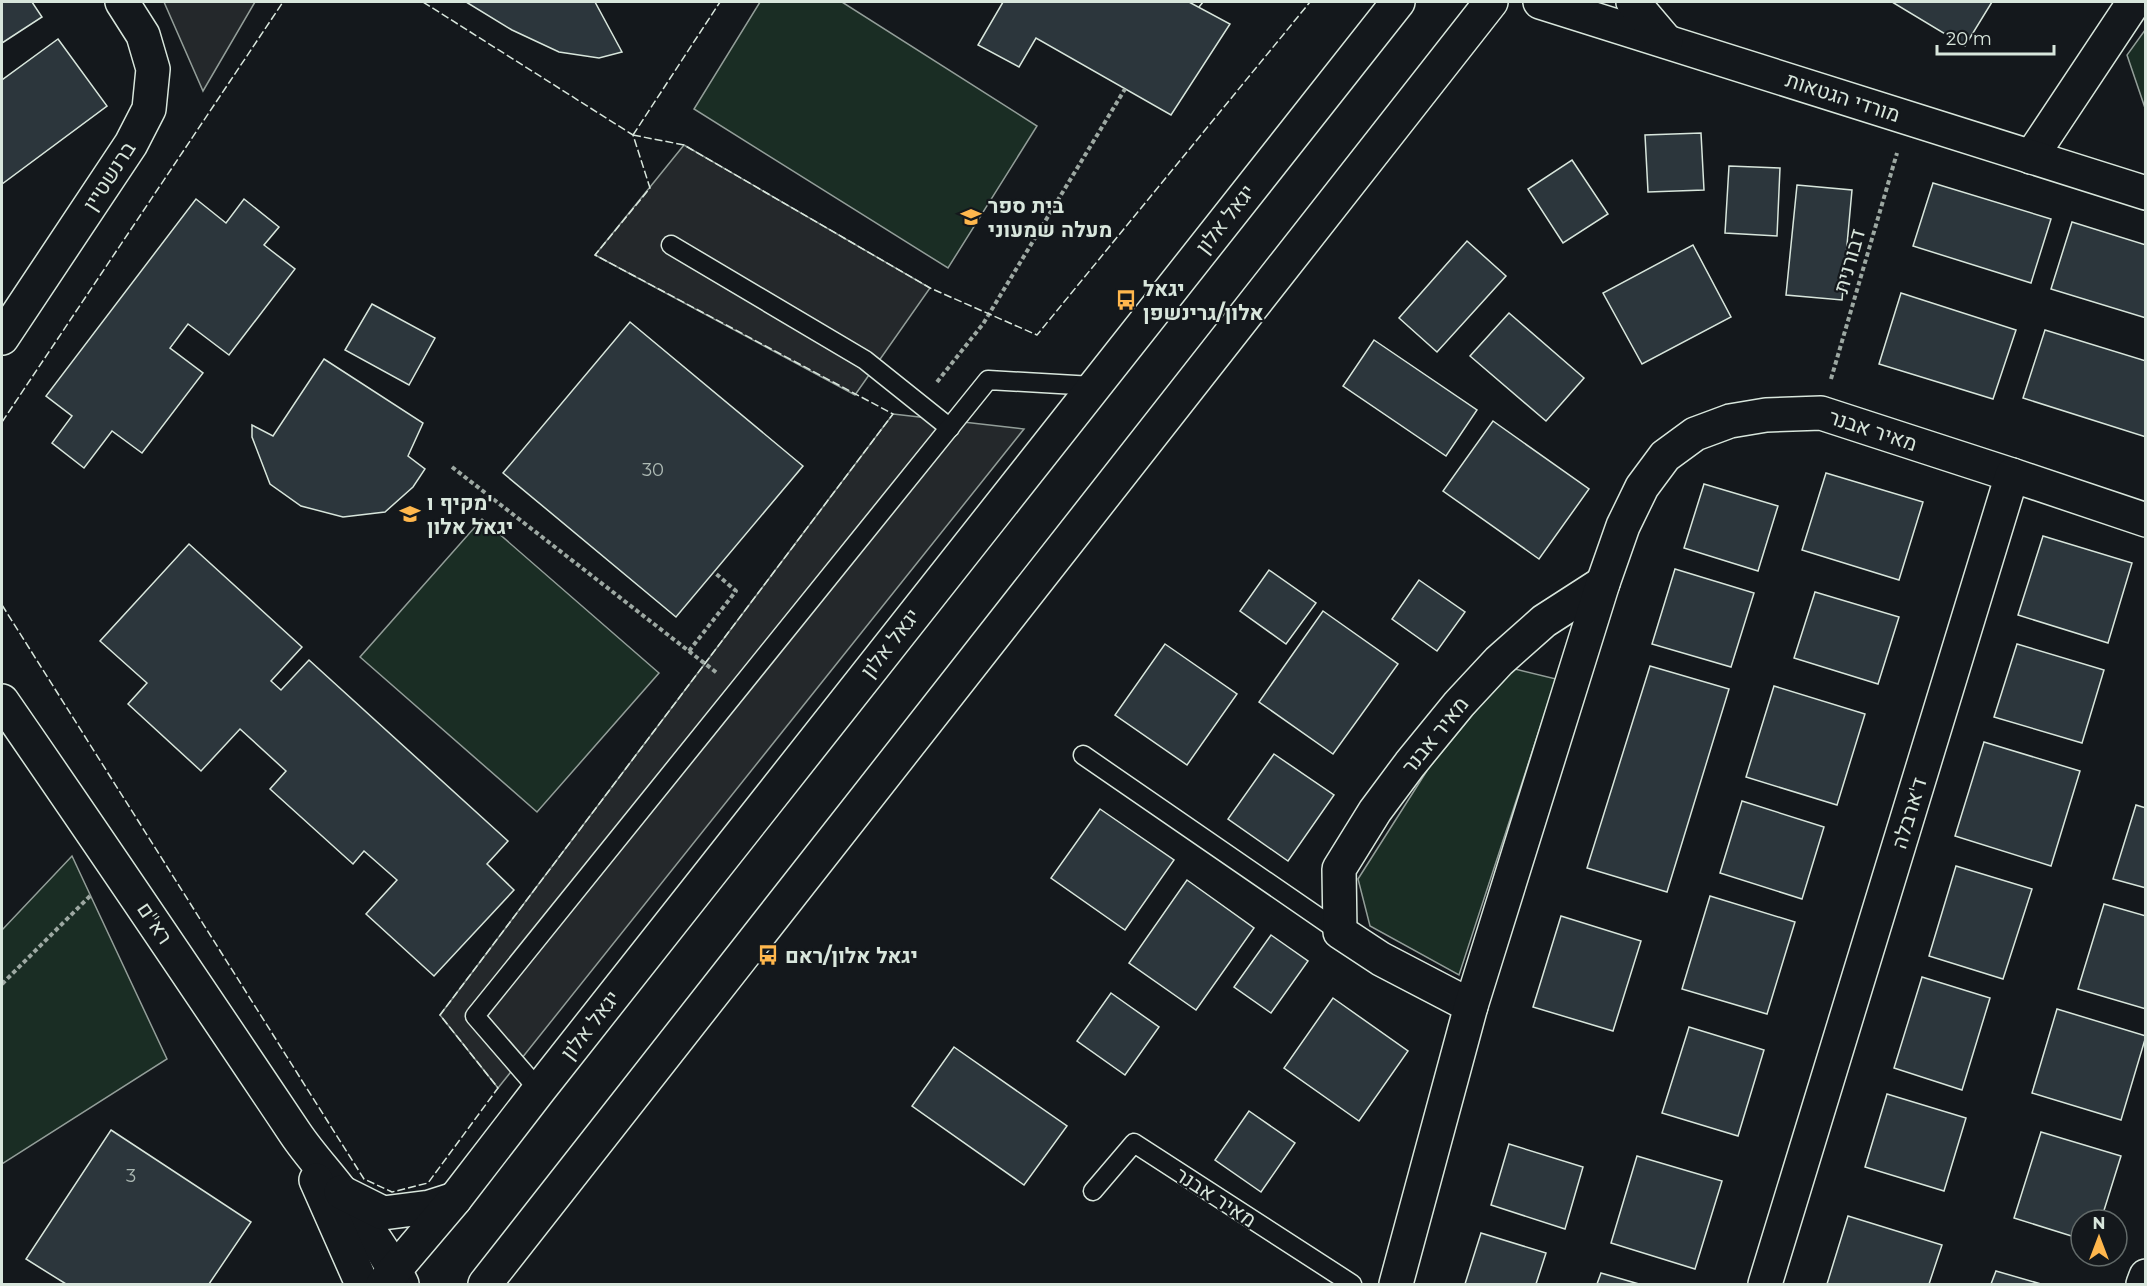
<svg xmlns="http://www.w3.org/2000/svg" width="2147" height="1286" font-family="Montserrat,Heebo,sans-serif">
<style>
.green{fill:#1a2d24;stroke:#939e99;stroke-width:1.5}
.parking{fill:#24282b;stroke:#939e99;stroke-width:1.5}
.building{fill:#2c363c;stroke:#d8e6dc;stroke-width:1.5}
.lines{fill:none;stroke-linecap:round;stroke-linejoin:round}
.service-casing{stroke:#d8e6dc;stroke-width:21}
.minor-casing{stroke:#d8e6dc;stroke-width:36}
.tertiary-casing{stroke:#d8e6dc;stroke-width:36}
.secondary-casing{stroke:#d8e6dc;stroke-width:36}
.path{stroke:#9da8a2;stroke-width:4;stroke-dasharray:4.5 3;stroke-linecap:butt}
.service{stroke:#14181c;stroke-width:18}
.minor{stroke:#14181c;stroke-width:33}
.tertiary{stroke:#14181c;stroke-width:33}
.secondary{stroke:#14181c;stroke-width:33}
.fence{stroke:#d8e6dc;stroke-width:1.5;stroke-dasharray:8 3;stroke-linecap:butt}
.labels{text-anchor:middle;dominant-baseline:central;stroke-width:4.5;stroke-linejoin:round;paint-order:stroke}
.number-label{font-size:18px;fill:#adbab4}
.street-label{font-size:21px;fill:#d8e6dc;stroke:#14181c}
.poi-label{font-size:21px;font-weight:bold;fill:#d8e6dc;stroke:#14181c;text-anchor:start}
</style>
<rect width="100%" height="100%" fill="#14181c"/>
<g class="green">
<polygon points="760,2 842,2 1037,126 948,268 694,109"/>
<polygon points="2145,30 2145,108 2127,55"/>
<polygon points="482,519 659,673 537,812 360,657"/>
<polygon points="1511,668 1556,679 1459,975 1370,926 1358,879 1428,769"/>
<polygon points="72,856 167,1059 2,1164 2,930"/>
</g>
<g class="parking">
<polygon points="164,2 255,2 203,91"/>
<polygon points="684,145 930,288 855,395 595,255"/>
<polygon points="893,414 1024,429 498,1088 440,1015"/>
</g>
<g class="building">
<polygon points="2,2 32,2 42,17 2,43"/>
<polygon points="466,2 595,2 622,52 599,58 559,52 512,30"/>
<polygon points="1003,2 1189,2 1230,24 1171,115 1036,38 1019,67 978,45"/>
<polygon points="1892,2 1992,2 1965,46"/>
<polygon points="58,39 107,106 2,184 2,80"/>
<polygon points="1701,133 1704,190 1648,192 1645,135"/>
<polygon points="1572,160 1608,214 1563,243 1528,189"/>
<polygon points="1729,166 1780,168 1777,236 1725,233"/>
<polygon points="1933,183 2051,219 2031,283 1913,246"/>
<polygon points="1797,185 1852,190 1842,300 1786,295"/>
<polygon points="196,199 226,223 244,199 279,227 264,245 295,269 229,355 188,324 170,348 203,373 142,453 112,431 84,468 52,443 72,416 46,396"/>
<polygon points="2072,222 2146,245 2146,318 2051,289"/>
<polygon points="1467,241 1506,276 1437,352 1399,318"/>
<polygon points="1693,245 1731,317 1642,364 1603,293"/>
<polygon points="1901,293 2016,330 1993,399 1879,364"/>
<polygon points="372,304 435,338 409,385 345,350"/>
<polygon points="1509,313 1584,378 1546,421 1470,356"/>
<polygon points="630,322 803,466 676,617 503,473"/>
<polygon points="2045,330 2146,361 2146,437 2023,398"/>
<polygon points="1374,340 1477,410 1446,456 1343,386"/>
<polygon points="324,359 423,423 408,456 425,469 413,487 385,512 343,517 301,506 270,484 252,437 252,425 273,436"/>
<polygon points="1493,421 1589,489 1539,559 1443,491"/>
<polygon points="1826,473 1923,502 1899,580 1802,550"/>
<polygon points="1704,484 1778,506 1758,571 1684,548"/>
<polygon points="2043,536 2132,563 2108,643 2018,615"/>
<polygon points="189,544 302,647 271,681 281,690 309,660 508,841 487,864 514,890 434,976 366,914 397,880 364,851 353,864 270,789 286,771 240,729 201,771 128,704 147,683 100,641"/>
<polygon points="1675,569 1754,593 1731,667 1652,644"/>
<polygon points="1269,570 1316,603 1286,644 1240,611"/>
<polygon points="1419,580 1465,612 1437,651 1392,619"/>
<polygon points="1815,592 1899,617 1878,684 1794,658"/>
<polygon points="1323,611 1398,664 1333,754 1259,702"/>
<polygon points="1165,644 1237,694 1187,765 1115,715"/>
<polygon points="2017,644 2104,670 2082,743 1994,717"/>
<polygon points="1650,666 1729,689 1667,892 1587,868"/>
<polygon points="1774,686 1865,714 1837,805 1746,777"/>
<polygon points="1984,742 2080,771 2051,866 1955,836"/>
<polygon points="1274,754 1334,795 1288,861 1228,819"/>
<polygon points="1742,801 1824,827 1802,899 1720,873"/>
<polygon points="2136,805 2146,808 2146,888 2113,879"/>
<polygon points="1100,809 1174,860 1125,930 1051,878"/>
<polygon points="1956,866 2032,889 2003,979 1929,956"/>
<polygon points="1187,880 1254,928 1196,1010 1129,963"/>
<polygon points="1710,896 1795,922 1767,1014 1682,989"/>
<polygon points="2104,904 2146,916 2146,1009 2078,989"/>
<polygon points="1561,916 1641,941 1613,1031 1533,1007"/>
<polygon points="1271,935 1308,961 1271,1013 1234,987"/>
<polygon points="1922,977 1990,998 1962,1090 1894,1068"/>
<polygon points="1111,993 1159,1027 1125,1075 1077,1041"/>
<polygon points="1333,998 1408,1051 1359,1121 1284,1068"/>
<polygon points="2057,1009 2146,1036 2121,1120 2032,1093"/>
<polygon points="1689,1027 1764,1050 1738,1136 1662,1113"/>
<polygon points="954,1047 1067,1126 1024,1185 912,1106"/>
<polygon points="1887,1094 1966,1118 1944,1191 1865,1167"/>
<polygon points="1249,1111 1295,1143 1261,1192 1215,1160"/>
<polygon points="111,1130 251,1222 209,1284 66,1284 26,1259"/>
<polygon points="2041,1132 2121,1156 2101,1220 2081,1220 2081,1239 2014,1218"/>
<polygon points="1509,1144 1583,1167 1565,1229 1491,1205"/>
<polygon points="1637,1156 1722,1181 1695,1269 1611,1243"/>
<polygon points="1848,1216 1942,1245 1929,1284 1827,1284"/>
<polygon points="1481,1233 1546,1253 1536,1284 1465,1284"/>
<polygon points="1996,1271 2041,1284 1991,1284"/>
<polygon points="1601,1273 1639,1284 1597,1284"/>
</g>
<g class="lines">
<g class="service-casing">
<g id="service">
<polyline points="671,245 865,360 950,428"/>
<polyline points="1083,755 1340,932"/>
<polyline points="539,1090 475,1016 988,380 1093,386"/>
<polyline points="1093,1191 1134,1143 1352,1284"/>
</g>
</g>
<g class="minor-casing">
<g id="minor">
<polyline points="2031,157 2134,2"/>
<polyline points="2,338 131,144 149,109 153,69 143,35 122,2"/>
<path d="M2,701C101,844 198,988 295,1133C309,1154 327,1173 342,1193C363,1222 386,1253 402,1284"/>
<polyline points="1471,1006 1381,959 1340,932 1339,869 1375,811 1410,764 1459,704 1499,661 1544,621 1603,583"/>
<polyline points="316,1180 362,1284"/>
<polyline points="1396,1284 1471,1006 1603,583 1623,526 1642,487 1665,456 1695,434 1730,421 1766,415 1821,413 2012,475"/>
<polyline points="1765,1284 2012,475 2146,520"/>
<polyline points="2143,1284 2146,1276"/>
</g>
</g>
<g class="tertiary-casing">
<polyline id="tertiary" points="1540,2 2146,193"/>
</g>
<g class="secondary-casing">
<g id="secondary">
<polyline points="1633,2 1666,41"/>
<polyline points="341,1192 383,1213 430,1207 455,1199"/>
<polyline points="383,1284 455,1199 539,1090 1398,2"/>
<polyline points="485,1284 1491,2"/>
</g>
</g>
<g class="path">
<polyline points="1831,379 1897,153"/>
<polyline points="937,382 983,324 1125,89"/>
<polyline points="452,467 717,673"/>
<polyline points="689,651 736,591 714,572"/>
<polyline points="2,984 92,894"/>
</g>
<use href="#service" class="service"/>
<use href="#minor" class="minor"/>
<use href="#tertiary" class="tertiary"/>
<use href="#secondary" class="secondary"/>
<g class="fence">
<polyline points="1199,7 1203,2"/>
<polyline points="633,135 684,145 930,288 1037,335 1310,2"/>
<polyline points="633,135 720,2"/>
<polyline points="2,422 283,2"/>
<polyline points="2,605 364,1179 392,1192 428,1183 498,1088 440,1015 893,414 595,255 650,188 633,135 423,2"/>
</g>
</g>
<defs>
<g id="school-bare" transform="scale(1.62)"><path d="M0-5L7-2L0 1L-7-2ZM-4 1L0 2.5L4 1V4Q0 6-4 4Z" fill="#ffb74d" stroke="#14181c" stroke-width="2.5" paint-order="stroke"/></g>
<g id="bus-bare" transform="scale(1.62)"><path d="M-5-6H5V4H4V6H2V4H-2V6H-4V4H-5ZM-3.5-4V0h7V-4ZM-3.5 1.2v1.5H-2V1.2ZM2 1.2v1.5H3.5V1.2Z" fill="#ffb74d" stroke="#14181c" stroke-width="2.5" paint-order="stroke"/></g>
</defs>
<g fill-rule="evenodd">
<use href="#school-bare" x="971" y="217"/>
<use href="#bus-bare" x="1126" y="300"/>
<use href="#school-bare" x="410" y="514"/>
<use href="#bus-bare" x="768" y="955"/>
</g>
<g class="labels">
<g class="number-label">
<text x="653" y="470">30</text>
<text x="131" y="1176">3</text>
</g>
<g class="street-label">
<text transform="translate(1843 97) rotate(18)">מורדי הגטאות</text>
<text transform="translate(109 176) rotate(-57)">ברנשטיין</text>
<text transform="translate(1225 219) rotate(-52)">יגאל אלון</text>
<text transform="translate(1849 261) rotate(-74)">דבורנית</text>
<text transform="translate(1873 430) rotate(18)">מאיר אבנר</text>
<text transform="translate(890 643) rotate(-52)">יגאל אלון</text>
<text transform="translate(1435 735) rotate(-51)">מאיר אבנר</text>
<text transform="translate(1909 813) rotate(-73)">ד'ארבלה</text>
<text transform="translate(155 923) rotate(56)">רא"ם</text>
<text transform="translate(590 1025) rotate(-52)">יגאל אלון</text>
<text transform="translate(1216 1197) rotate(33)">מאיר אבנר</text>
</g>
<g class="poi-label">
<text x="988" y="205">בית ספר<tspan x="988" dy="24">מעלה שמעוני</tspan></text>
<text x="1143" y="288">יגאל<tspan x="1143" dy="24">אלון/גרינשפן</tspan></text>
<text x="427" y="502">מקיף ו'<tspan x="427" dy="24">יגאל אלון</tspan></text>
<text x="785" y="955">יגאל אלון/ראם</text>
</g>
</g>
<rect width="2147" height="1286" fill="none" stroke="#d8e6dc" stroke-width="6"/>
<g transform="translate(2099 1238)"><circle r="28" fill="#14181c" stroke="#626a69" stroke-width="1.5"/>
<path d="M0-4.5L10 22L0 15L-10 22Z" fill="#ffb74d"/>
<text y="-9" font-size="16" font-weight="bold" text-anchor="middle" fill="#d8e6dc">N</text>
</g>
<path d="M1937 45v9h117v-9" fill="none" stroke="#d8e6dc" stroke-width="3"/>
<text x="1946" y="45" font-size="18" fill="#d8e6dc" stroke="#14181c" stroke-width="4.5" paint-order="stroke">20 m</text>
</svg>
